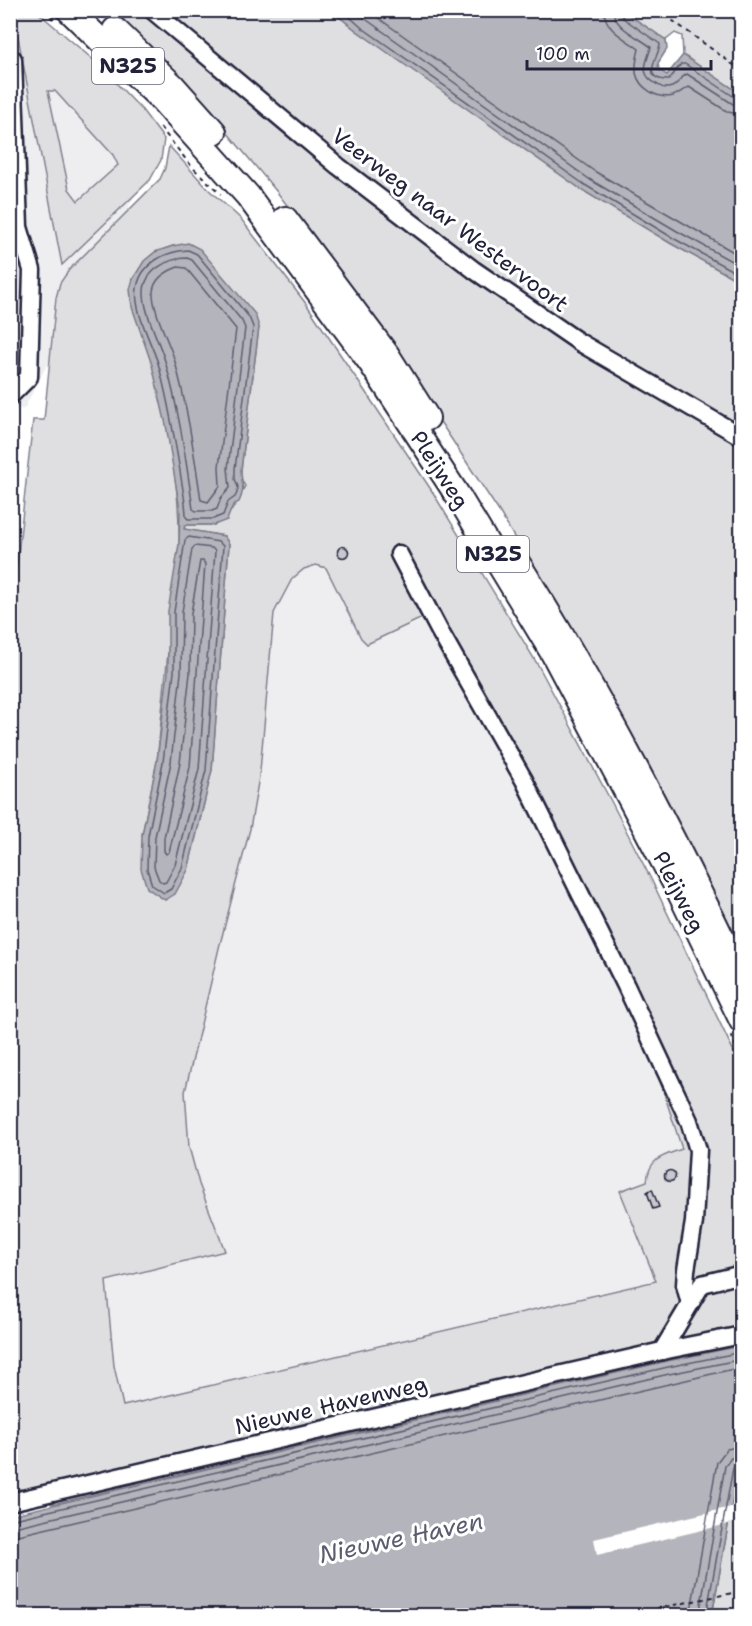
<svg xmlns="http://www.w3.org/2000/svg" width="752" height="1626" font-family="'Shantell Sans',sans-serif">
<style>
.built{fill:#eeeef1}
.green{fill:#dfdfe2;stroke:#80808e;stroke-width:1.5;fill-rule:evenodd}
.water{fill:#b4b4bc;stroke:#7a7a88;stroke-width:1.5}
.pier{fill:#fff}
.lines{fill:none;stroke-linecap:round;stroke-linejoin:round}
.shore{stroke:#5c5c6f;stroke-width:1.5}
.building{fill:#c8c8cf;stroke:#22223b;stroke-width:1.5}
.minor-casing{stroke:#22223b;stroke-width:21}
.highway-casing{stroke:#22223b;stroke-width:28}
.path{stroke:#22223b;stroke-width:2;stroke-dasharray:4.5 4.5;stroke-linecap:butt}
.minor{stroke:#fff;stroke-width:16}
.highway{stroke:#fff;stroke-width:24}
.labels{text-anchor:middle;dominant-baseline:central;stroke-width:6;stroke-linejoin:round;paint-order:stroke}
.shield{fill:#fff;stroke:#646476;stroke-width:1.5}
.shield-label{font-size:21px;font-weight:bold;fill:#22223b}
.street-label{font-size:22px;fill:#22223b;stroke:#fff}
.water-label{font-size:24px;font-style:italic;fill:#5c5c6f;stroke:#fff}
</style>
<rect width="100%" height="100%" fill="#fff"/>
<filter id="ink" filterUnits="userSpaceOnUse"><feTurbulence type="fractalNoise" baseFrequency=".0167" numOctaves="2"/><feDisplacementMap in="SourceGraphic" scale="12" xChannelSelector="R" yChannelSelector="G"/><feConvolveMatrix kernelMatrix="1 2 1 2 8 2 1 2 1" color-interpolation-filters="sRGB"/></filter>
<g filter="url(#ink)">
<g class="built">
<polygon points="10,18 164,139 24,409 10,408"/>
<polygon points="316,565 326,567 361,638 366,644 422,618 461,681 530,806 650,1050 682,1149 656,1160 650,1166 647,1181 620,1191 656,1281 123,1407 114,1366 105,1280 225,1251 199,1184 189,1147 185,1092 219,948 250,829 260,771 274,613 292,579 304,569"/>
</g>
<g class="green">
<path d="M13,11H36L48,21L97,63L142,110L164,139L161,160L150,180L62,265ZM48,91H55L113,155L118,165L78,201L69,189Z"/>
<polygon points="108,11 142,11 186,50 451,260 577,352 741,447 741,958 561,617 500,513 418,388 336,270 277,192 211,113"/>
<polygon points="158,11 332,11 357,31 670,243 741,282 741,436 677,396 459,254"/>
<polygon points="623,11 741,11 741,94 683,55 682,36 675,33 666,40"/>
<path d="M169,146L209,190L241,219L307,305L430,488L538,665L611,801L652,881L742,1069L741,1343H731V1348L667,1361L53,1504L11,1485L10,626L33,420H44L56,298L60,283L69,270L160,179L165,168ZM173,246L259,327L241,470V479L245,486L232,510L214,525H185L184,529L224,536L229,544L212,770L188,870L142,835L157,761L179,544C181,456 152,364 133,279C145,259 151,253 173,246ZM316,565L326,568L361,638L367,644L422,618L461,681L530,806L650,1050L682,1149C663,1156 649,1158 647,1181L620,1191L656,1281L123,1406L114,1366L106,1281L225,1251L199,1184L189,1147L185,1092L219,948L250,829L260,771L274,613L292,579L304,569Z"/>
<polygon points="741,1453 741,1615 712,1616"/>
</g>
<g class="water">
<polygon points="332,11 623,11 666,40 667,49 658,63 659,70 667,75 683,55 741,94 741,282 670,243 582,190 357,31"/>
<path d="M188,243L200,249L255,314L259,327L241,470C241,484 246,487 239,502L233,505L227,520L214,525H185L184,529L224,536L229,544L212,770L188,870L175,894L165,900L147,888L141,869L142,835L157,761L168,672V611L179,544L180,510L166,425L152,365L132,307L130,289L133,279L144,261L155,252L173,246Z"/>
<polygon points="731,1343 741,1343 741,1453 712,1615 11,1615 10,1515 667,1361 731,1348"/>
</g>
<polygon class="pier" points="735,1506 732,1523 597,1555 594,1539"/>
<g class="lines">
<g class="shore">
<polyline points="342,10 361,27 585,185 673,238 742,276"/>
<polyline points="353,10 589,179 677,231 742,267"/>
<polyline points="367,10 594,171 742,257"/>
<path d="M604,10C605,31 625,38 639,49C637,57 635,64 636,73C639,88 658,100 673,96C679,94 684,89 689,87L728,112L742,115"/>
<path d="M613,10C614,28 639,37 651,47C647,63 637,74 658,85C662,88 667,89 672,87C678,84 681,77 687,74L733,104L742,106"/>
<path d="M621,10L623,18L660,44C660,55 638,80 669,80L681,64H685L736,98L742,99"/>
<path d="M188,250L197,254L249,317L253,327L235,469V479L238,487L237,493L235,497L228,502L223,515L213,519H188L186,517C186,502 182,486 180,471C174,435 168,398 158,363C151,342 133,309 137,288C141,263 166,251 188,250Z"/>
<path d="M187,258L192,260L242,321L245,328L228,468L230,488L221,498L217,509L212,511H196L193,509C186,460 179,409 165,361C159,341 143,311 144,291C145,270 169,258 187,258Z"/>
<path d="M178,267L186,268L236,329L219,467L220,486L208,502L201,500C194,453 187,404 174,358C168,341 152,308 153,292C154,278 167,271 178,267Z"/>
<polygon points="189,537 219,542 223,546 206,770 182,868 171,889 164,893 152,885 147,869 148,836 163,762 174,672 174,612 185,540"/>
<polygon points="195,546 212,548 215,551 199,769 175,865 166,882 163,883 159,880 154,867 155,837 171,762 181,673 182,612 192,549"/>
<polygon points="200,561 203,561 205,564 190,767 169,852 166,854 164,851 164,838 180,763 190,673 191,613"/>
<polyline points="10,1520 668,1367 732,1354 742,1349"/>
<polyline points="10,1528 669,1374 733,1361 742,1357"/>
<polyline points="10,1537 742,1367"/>
<polyline points="690,1616 717,1462 727,1449 742,1446"/>
<polyline points="699,1616 725,1466 731,1458 742,1455"/>
<polyline points="706,1616 733,1468 736,1463 742,1462"/>
</g>
</g>
<g class="building">
<circle cx="343" cy="552" r="5.5"/>
<circle cx="670" cy="1176" r="5.5"/>
<polygon points="652,1189 659,1207 653,1209 647,1192"/>
</g>
<g class="lines">
<g class="minor-casing">
<g id="minor">
<polyline points="152,10 338,166 474,270 579,342 742,437"/>
<polyline points="10,59 13,59 19,227 32,270 29,377 10,396"/>
<polyline points="399,554 439,630 524,780 626,986 689,1121 698,1150 694,1222 686,1270 685,1285 690,1304"/>
<polyline points="662,1351 702,1284 742,1274"/>
<polyline points="10,1502 662,1351 742,1335"/>
</g>
</g>
<g class="highway-casing">
<g id="highway">
<polyline points="69,10 163,101 248,196 371,363 458,496 553,653 680,893 742,1021"/>
<polyline points="115,30 173,86 214,132"/>
<polyline points="285,219 387,355 427,418"/>
<path d="M515,559C600,694 673,836 742,980"/>
</g>
</g>
<g class="path">
<polyline points="44,10 53,19"/>
<polyline points="658,10 742,71"/>
<polyline points="160,127 192,167 221,194"/>
<polyline points="731,1035 742,1059"/>
<polyline points="563,1611 564,1616"/>
<polyline points="621,1616 742,1591"/>
</g>
<use href="#minor" class="minor"/>
<use href="#highway" class="highway"/>
</g>
</g>
<g class="labels">
<g class="shield">
<rect x="92" y="48" width="72" height="36" rx="4.5"/>
<rect x="457" y="536" width="72" height="36" rx="4.5"/>
</g>
<g class="shield-label">
<text x="128" y="66">N325</text>
<text x="493" y="554">N325</text>
</g>
<g class="street-label">
<text transform="translate(450 220) rotate(37)">Veerweg naar Westervoort</text>
<text transform="translate(440 470) rotate(57)">Pleijweg</text>
<text transform="translate(679 892) rotate(63)">Pleijweg</text>
<text transform="translate(331 1405) rotate(-13)">Nieuwe Havenweg</text>
</g>
<g class="water-label">
<text transform="translate(401 1538) rotate(-12)">Nieuwe Haven</text>
</g>
</g>
<rect width="752" height="1626" fill="none" stroke="#fff" stroke-width="36"/>
<rect x="18" y="18" width="716" height="1590" fill="none" stroke="#22223b" stroke-width="2" filter="url(#ink)"/>
<path d="M527 60v9h184v-9" fill="none" stroke="#22223b" stroke-width="3"/>
<text x="536" y="60" font-size="18" fill="#22223b" stroke="#ffffff" stroke-width="4.5" paint-order="stroke">100 m</text>
</svg>
